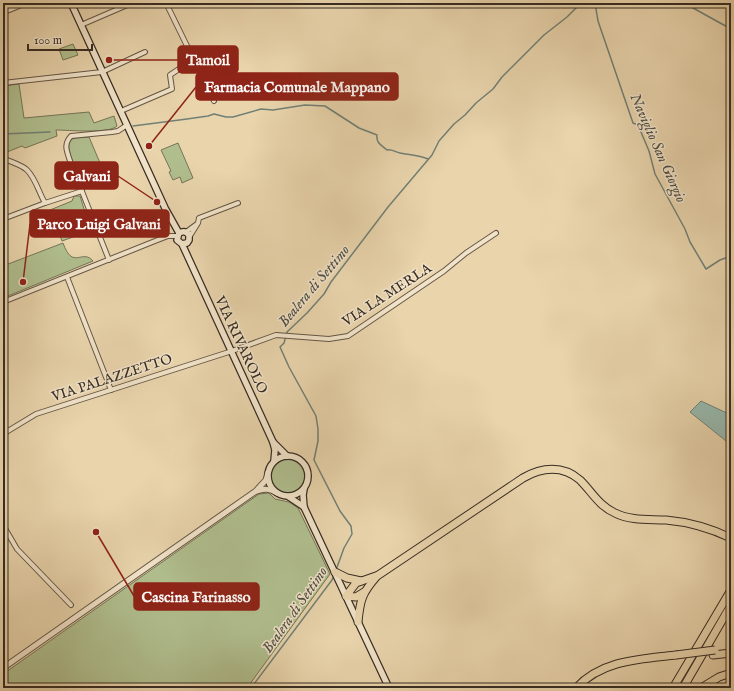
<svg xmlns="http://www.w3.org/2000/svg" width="734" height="691" font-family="'IM FELL English',serif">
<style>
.green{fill:#b0be8e;stroke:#747558}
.water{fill:#97b8ad;stroke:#718076}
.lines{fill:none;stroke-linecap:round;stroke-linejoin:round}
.stream{stroke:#718076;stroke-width:1.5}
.minor-tunnel{stroke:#c5b291;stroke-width:4;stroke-dasharray:4 2;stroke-linecap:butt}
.minor-casing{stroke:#645645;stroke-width:6}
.tertiary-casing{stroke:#645645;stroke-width:7}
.secondary-casing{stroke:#372c23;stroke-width:8}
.motorway-casing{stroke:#372c23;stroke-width:9}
.minor{stroke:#f1e3c9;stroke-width:4}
.tertiary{stroke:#f1e3c9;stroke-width:5}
.secondary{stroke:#f1e3c9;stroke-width:5.5}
.motorway{stroke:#e9d4ac;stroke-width:7}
.motorway-bridge-casing{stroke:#372c23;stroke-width:9;stroke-linecap:butt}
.motorway-bridge{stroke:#e9d4ac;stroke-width:7}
.labels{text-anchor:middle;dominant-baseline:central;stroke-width:3;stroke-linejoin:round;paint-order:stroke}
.street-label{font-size:14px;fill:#372c23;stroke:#f1e3c9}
.water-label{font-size:15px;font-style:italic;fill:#4f4f46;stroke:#f1e3c9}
.leader{fill:none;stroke:#8f2418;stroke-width:1.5}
.callout-dot{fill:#8f2418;stroke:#f1e3c9;stroke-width:1.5}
.callout{fill:#8f2418;stroke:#8f2418;stroke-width:1.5}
.callout-label{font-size:15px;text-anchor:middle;font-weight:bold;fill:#fff}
</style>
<rect width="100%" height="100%" fill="#e9d4ac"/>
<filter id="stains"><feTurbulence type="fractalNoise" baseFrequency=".005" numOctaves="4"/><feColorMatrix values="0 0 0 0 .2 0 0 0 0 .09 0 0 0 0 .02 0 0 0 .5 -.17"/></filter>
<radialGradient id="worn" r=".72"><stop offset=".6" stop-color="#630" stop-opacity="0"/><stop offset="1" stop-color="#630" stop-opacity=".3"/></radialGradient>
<g class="green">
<polygon points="73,44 78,55 63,60 59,49"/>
<path d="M19,84L24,118L89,112L94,123L114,116L117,126C109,134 68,130 56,130L57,136L25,148L22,146L7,152L3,139V119H6L3,110V86Z"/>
<path d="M89,137L103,170L81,180C78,173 62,143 72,139C77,137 84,138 89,137Z"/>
<polygon points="178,143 193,178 182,183 180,177 173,180 169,172 171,171 161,150"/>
<polygon points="74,196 80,196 84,209 87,216 78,220 84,233 62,241 50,210 72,201"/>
<path d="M63,243C73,271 82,248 93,261L3,298V266Z"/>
<circle cx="288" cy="476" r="17"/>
<polygon points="269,493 275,499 289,502 298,508 330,574 247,688 3,688 3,674 259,494"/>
</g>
<polygon class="water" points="701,401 731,415 731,445 690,412"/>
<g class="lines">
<g class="stream">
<polyline points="595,3 598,21 633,123 638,125 649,151 655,174 685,229 690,242 706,269 720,260 731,256"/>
<polyline points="684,3 731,29"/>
<path d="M133,126L187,119L208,116L214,114L226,117H233L261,109L273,110L305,105L325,106L359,128L377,135C376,143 381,145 387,150C392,149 395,152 400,153C410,155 419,155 428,159"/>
<polyline points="3,134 50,132"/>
<polyline points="336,570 344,548 352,534 351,526 340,511 314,460 318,441 318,429 316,416 289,367 280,347 284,343 287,332 307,313 324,294 331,282 388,207 432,155 439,141 454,124 465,115 476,103 493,89 502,77 544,35 567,17 581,3"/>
<polyline points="251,688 332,580 334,575"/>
</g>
<polyline class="minor-tunnel" points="185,65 189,62"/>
<g class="minor-casing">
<g id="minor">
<polyline points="166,3 214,101"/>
<polyline points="81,25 132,3"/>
<polyline points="3,83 102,72 145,52"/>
<polyline points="121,111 172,89 170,75 185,65"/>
<path d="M3,160L5,159C11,162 22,165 27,170C36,179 39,193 45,203L82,191"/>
<polyline points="3,219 45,203"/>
<polyline points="186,232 197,224"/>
<polyline points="190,236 198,223 199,218 238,203"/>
<path d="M109,260L70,161C67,151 63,145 71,136L112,132L118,131L127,125"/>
<polyline points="67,277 111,390"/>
<polyline points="3,302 155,241 168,236 178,236"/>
<polyline points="3,434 36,414 232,351 276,335 329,339 348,336 444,271 466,253 496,233"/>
<polyline points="3,525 17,549 71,605"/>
</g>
</g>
<g class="tertiary-casing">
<g id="tertiary">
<polyline points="3,12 25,3"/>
<path d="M257,491C265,488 270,489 277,493"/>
<polyline points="3,668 256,491 266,480 268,472"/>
</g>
</g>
<g class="secondary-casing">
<g id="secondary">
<polyline points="71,3 165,208 179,233"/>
<path d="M182,244L187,243L189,240V235C186,231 183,231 179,233L177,240L182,244L273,442L275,450L274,461"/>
<polyline points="273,442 287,456"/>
<circle cx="288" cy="476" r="20"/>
<polyline points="304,489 303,495 304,507 389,688"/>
<polyline points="289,497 304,507"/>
</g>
</g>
<g class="motorway-casing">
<g id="motorway">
<polyline points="335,572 347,578 361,581"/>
<polyline points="364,592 356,597 346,596 356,583 376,576"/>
<path d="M358,622C360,600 362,593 377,576L523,478C542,467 563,465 580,480C592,492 599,506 615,513C631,521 649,519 666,520C689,522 710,528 731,538"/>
<polyline points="713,655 731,653"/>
<path d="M576,688C602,660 640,659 676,655"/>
<polyline points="673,688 731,590"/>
<polyline points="683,688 731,605"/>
<polyline points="701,688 719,677 731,673"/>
</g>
</g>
<use href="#minor" class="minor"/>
<use href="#tertiary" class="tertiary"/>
<use href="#secondary" class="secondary"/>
<use href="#motorway" class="motorway"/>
<g class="motorway-bridge-casing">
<polyline id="motorway-bridge" points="676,655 715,650"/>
</g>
<use href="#motorway-bridge" class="motorway-bridge"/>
</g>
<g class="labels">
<g class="street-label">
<text transform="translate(387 295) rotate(-33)">VIA LA MERLA</text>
<text transform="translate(241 345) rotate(65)">VIA RIVAROLO</text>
<text transform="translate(112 378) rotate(-18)">VIA PALAZZETTO</text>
</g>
<g class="water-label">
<text transform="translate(658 148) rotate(66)">Naviglio San Giorgio</text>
<text transform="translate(314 286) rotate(-50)">Bealera di Settimo</text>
<text transform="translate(295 610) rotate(-55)">Bealera di Settimo</text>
</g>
</g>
<path class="leader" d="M109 60L178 60M149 146L196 87M157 202L118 176M23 282L30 224M96 532L134 596"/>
<g class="callout-dot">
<circle cx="109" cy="60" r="4"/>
<circle cx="149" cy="146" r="4"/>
<circle cx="157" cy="202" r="4"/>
<circle cx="23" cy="282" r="4"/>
<circle cx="96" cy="532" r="4"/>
</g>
<g class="callout">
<rect x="178" y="46" width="60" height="27" rx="4"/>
<rect x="196" y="73" width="202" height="27" rx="4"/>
<rect x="55" y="162" width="63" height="27" rx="4"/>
<rect x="30" y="210" width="139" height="27" rx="4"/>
<rect x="134" y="583" width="125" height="27" rx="4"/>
</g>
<g class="callout-label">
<text x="208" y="65">Tamoil</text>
<text x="297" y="92">Farmacia Comunale Mappano</text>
<text x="87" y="181">Galvani</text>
<text x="99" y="229">Parco Luigi Galvani</text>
<text x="196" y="602">Cascina Farinasso</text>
</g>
<rect width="734" height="691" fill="none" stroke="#e9d4ac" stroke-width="16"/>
<rect x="4" y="4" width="726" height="683" fill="none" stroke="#372c23" stroke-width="2"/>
<rect x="8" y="8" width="718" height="675" fill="none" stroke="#372c23"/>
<path d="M28 44v6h64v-6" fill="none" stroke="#372c23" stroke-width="2"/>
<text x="34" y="44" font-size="12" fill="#372c23" stroke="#f1e3c9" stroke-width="3" paint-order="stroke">100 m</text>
<rect width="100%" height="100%" filter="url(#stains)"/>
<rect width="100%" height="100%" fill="url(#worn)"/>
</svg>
